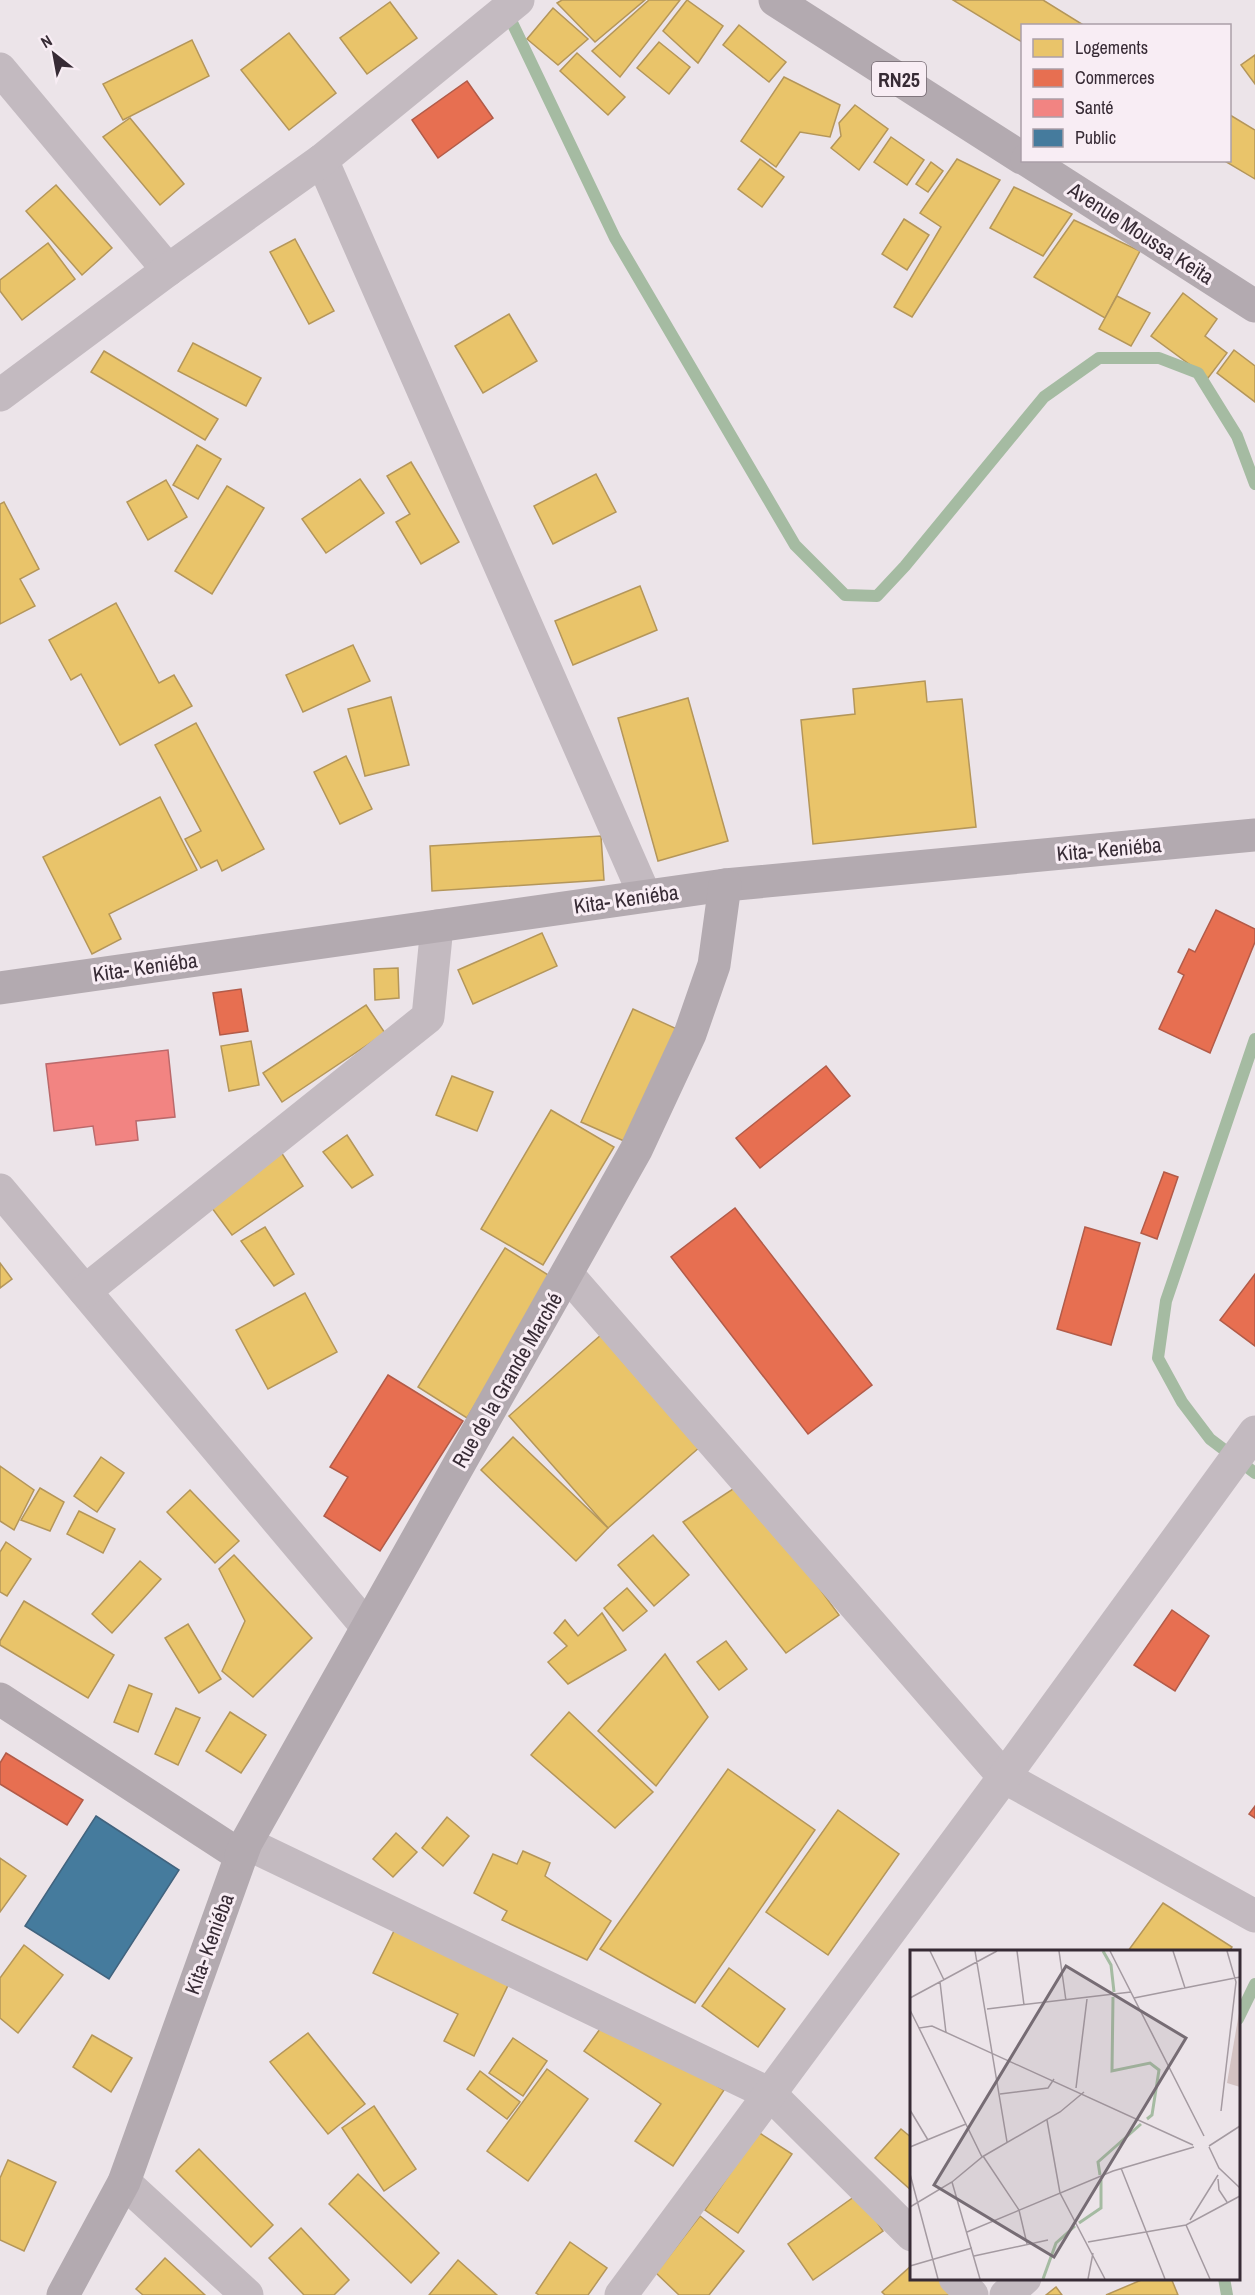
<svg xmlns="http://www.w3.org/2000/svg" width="1255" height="2295" font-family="'Archivo Narrow',sans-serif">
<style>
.homes{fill:#e9c46a;stroke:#b4965a;stroke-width:1.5}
.shops{fill:#e76f51;stroke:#b25b49;stroke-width:1.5}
.health{fill:#f28482;stroke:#ba696b;stroke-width:1.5}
.public{fill:#457b9d;stroke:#41637e;stroke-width:1.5}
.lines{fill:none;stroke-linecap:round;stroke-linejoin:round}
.stream{stroke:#a5bba2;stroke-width:12}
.minor{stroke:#c3bac0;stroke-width:33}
.major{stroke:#b3aab0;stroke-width:33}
.labels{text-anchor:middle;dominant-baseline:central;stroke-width:6;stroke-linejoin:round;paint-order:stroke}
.shield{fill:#f8edf4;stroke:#71656e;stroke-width:1.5}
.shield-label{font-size:20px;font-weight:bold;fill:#372b35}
.street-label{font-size:21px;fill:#372b35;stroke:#f8edf4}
.inset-river{fill:none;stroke:#a5bba2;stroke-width:3}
.inset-road{fill:none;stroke:#a49aa1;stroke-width:1.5}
.view{fill:#766c74;fill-opacity:0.15;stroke:#766c74;stroke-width:3}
.inset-edge{fill:none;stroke:#372b35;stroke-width:3}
</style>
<rect width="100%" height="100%" fill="#ece4e9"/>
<g class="homes">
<polygon points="562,0 645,0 595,42 557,3"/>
<polygon points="649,0 680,0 620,77 592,51"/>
<polygon points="687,0 723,26 698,63 663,31"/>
<polygon points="953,0 1043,0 1085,26 1022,26 1022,42"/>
<polygon points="390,2 417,38 367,74 340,38"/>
<polygon points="553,8 588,39 558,65 527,39"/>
<polygon points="739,25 786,62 769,82 723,45"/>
<polygon points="289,33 336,93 289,130 241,70"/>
<polygon points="192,40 209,76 123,120 103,84"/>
<polygon points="659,42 690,67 669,94 637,68"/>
<polygon points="577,53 625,97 608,115 560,71"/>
<polygon points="1255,55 1255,84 1241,65"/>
<polygon points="784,77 840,105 830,137 800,132 776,167 741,141"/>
<polygon points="855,105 888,129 859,170 831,148 841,136 839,123"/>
<polygon points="1230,115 1255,130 1255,179 1223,160 1230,160"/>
<polygon points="130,118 184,184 160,205 103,137"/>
<polygon points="891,137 924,160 907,185 874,162"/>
<polygon points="760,159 784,177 762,207 738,189"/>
<polygon points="957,159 1000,180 912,317 894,307 941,227 920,213"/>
<polygon points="931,162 943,171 928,192 916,184"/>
<polygon points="56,185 112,248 82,275 26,211"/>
<polygon points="1014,187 1072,214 1043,256 990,228"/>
<polygon points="904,219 929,235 907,270 882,254"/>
<polygon points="1074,220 1140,251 1105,318 1034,277"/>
<polygon points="295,239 334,311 309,324 270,252"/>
<polygon points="48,243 75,279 22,320 0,291 0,280"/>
<polygon points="1183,293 1217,319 1205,336 1227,353 1208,378 1151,336"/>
<polygon points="1117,296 1150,313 1131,346 1099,329"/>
<polygon points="509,314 537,361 483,393 455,346"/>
<polygon points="193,343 261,378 246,406 178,371"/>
<polygon points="1234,350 1255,366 1255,402 1217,373"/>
<polygon points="104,351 218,419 205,440 91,372"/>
<polygon points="197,445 221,459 198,499 173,485"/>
<polygon points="411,462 459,542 421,564 396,522 410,514 387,476"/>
<polygon points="596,474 616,512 553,544 534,506"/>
<polygon points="360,479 384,513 326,553 302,519"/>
<polygon points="166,480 187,517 148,540 127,502"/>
<polygon points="227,486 264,508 212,594 175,571"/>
<polygon points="4,502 39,569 20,579 35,606 0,624 0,504"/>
<polygon points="640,586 657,630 573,665 555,621"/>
<polygon points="116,603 159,683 174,675 192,706 120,745 81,674 71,680 49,640"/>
<polygon points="353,645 370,681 303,712 286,675"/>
<polygon points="925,681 927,702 962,699 976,827 813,844 801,720 855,714 853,689"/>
<polygon points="391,697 409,765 365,776 348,709"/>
<polygon points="688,698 728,841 658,861 618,718"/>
<polygon points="196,723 264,849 222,871 217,860 201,868 185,839 201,831 155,745"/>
<polygon points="346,756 372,809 340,824 314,772"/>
<polygon points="160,797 197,870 109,914 121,939 92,954 43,857"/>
<polygon points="601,836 604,880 432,891 430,846"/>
<polygon points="542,933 557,966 473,1004 458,970"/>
<polygon points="398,968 399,998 375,1000 374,969"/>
<polygon points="366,1005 385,1033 282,1102 263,1073"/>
<polygon points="633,1009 677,1029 624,1141 581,1122"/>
<polygon points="251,1041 259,1085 229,1091 221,1046"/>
<polygon points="452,1076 493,1092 477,1131 436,1115"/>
<polygon points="551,1110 614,1147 543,1265 481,1229"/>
<polygon points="347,1135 373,1175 352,1188 323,1152"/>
<polygon points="279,1149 303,1186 232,1235 206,1200"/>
<polygon points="265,1227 294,1274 274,1286 241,1241"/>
<polygon points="505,1248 553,1278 467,1418 418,1387"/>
<polygon points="0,1263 12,1279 0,1288"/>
<polygon points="305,1293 337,1352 268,1389 236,1330"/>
<polygon points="602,1334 701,1446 608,1528 509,1416"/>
<polygon points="513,1437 608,1528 576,1561 481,1470"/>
<polygon points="101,1457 124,1473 97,1512 74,1496"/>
<polygon points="0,1466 34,1490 14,1530 0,1521"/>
<polygon points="742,1483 839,1615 786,1653 683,1522"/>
<polygon points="40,1488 64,1502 50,1531 21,1520"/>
<polygon points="190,1490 239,1541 215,1563 167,1512"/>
<polygon points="79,1511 115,1529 103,1553 67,1534"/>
<polygon points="653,1535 689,1575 654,1606 618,1565"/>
<polygon points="6,1542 31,1559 7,1596 0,1592 0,1552"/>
<polygon points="234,1555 312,1638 253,1697 222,1671 245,1621 219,1569"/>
<polygon points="140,1561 161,1579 112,1633 92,1614"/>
<polygon points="627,1588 647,1611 623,1631 604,1608"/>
<polygon points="24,1601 114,1655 88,1698 0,1645 0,1641"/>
<polygon points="602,1613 626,1650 568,1684 548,1662 567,1646 554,1633 565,1620 578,1636"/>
<polygon points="188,1624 221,1679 199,1693 165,1638"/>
<polygon points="726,1641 747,1669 719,1690 697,1662"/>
<polygon points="665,1654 708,1717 656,1786 598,1731"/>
<polygon points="129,1685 152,1694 138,1732 114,1722"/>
<polygon points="176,1708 200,1718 178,1765 155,1754"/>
<polygon points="230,1712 266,1735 241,1773 206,1751"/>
<polygon points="569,1712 653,1792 615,1828 531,1755"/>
<polygon points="728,1769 815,1830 695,2003 600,1949"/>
<polygon points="838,1810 899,1854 828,1955 766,1912"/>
<polygon points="447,1817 469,1836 443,1866 422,1848"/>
<polygon points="396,1833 417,1852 393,1877 373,1859"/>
<polygon points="523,1851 550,1863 545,1876 611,1921 587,1960 502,1920 507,1911 474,1893 493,1854 517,1864"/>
<polygon points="0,1858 26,1876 0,1912"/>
<polygon points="1163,1903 1232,1947 1229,1952 1128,1951"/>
<polygon points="398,1923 512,1977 474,2056 444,2041 458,2014 373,1973"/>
<polygon points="24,1945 63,1975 18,2033 0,2018 0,1978"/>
<polygon points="729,1968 785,2009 758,2047 702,2006"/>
<polygon points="608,2018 724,2090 673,2166 635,2141 661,2104 584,2051"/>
<polygon points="308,2033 365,2104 328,2134 270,2062"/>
<polygon points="92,2035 132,2058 111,2092 73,2067"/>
<polygon points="513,2038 547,2061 523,2096 489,2073"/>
<polygon points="547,2069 588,2099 528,2181 487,2151"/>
<polygon points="480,2071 520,2102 507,2119 467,2089"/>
<polygon points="374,2106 416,2169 384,2191 342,2128"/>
<polygon points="901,2129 912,2138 912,2191 875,2158"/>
<polygon points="758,2132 792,2154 738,2233 705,2210"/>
<polygon points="199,2149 273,2225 251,2247 176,2171"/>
<polygon points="8,2160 56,2182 24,2251 0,2240 0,2178"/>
<polygon points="358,2174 439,2253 411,2283 329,2204"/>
<polygon points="858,2194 883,2231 813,2280 788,2244"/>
<polygon points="700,2216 744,2251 709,2295 679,2295 656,2273"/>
<polygon points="301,2228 349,2280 334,2295 304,2295 269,2258"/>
<polygon points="570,2242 607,2268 588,2295 539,2295 536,2293"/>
<polygon points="165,2258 205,2295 143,2295 136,2289"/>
<polygon points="458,2260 497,2295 429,2295"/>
<polygon points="912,2265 912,2278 939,2278 952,2292 949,2295 885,2295 882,2292"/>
<polygon points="1146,2278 1171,2278 1178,2295 1106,2295"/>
<polygon points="1056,2287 1062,2295 1046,2295"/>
</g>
<g class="shops">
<polygon points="467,81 493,118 438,158 412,120"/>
<polygon points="1216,910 1255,929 1255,942 1210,1053 1159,1029 1184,975 1178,972 1189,949 1195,952"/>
<polygon points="241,989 248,1031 220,1035 213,993"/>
<polygon points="826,1066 850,1096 760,1168 736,1138"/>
<polygon points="1164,1172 1178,1177 1157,1239 1141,1233"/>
<polygon points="735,1208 872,1385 808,1434 671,1257"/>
<polygon points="1085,1227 1140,1243 1111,1345 1057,1329"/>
<polygon points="1255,1274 1255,1346 1220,1320"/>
<polygon points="388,1375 463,1421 380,1551 324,1516 348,1477 330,1467"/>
<polygon points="1172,1610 1209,1636 1175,1691 1134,1665"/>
<polygon points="6,1753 83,1800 67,1825 0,1784 0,1763"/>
<polygon points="1255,1806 1255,1818 1249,1814"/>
</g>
<polygon class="health" points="168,1050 175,1117 136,1121 138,1140 96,1145 93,1126 54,1131 46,1064"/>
<polygon class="public" points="96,1816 179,1870 109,1979 25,1926"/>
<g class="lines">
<g class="stream">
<polyline points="507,12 615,238 795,545 845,595 877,596 905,566 1044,397 1099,358 1159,358 1198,373 1237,436 1255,484"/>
<polyline points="1255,1039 1166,1301 1158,1358 1182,1402 1210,1439 1255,1473"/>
<polyline points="1238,2019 1255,1984"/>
<polyline points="1224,2278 1227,2295"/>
</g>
<g class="minor">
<polyline points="0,69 168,270"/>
<polyline points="322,160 645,896"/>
<polyline points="0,395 168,270 322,160 518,0"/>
<polyline points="0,1190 367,1627"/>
<polyline points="567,1274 1004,1777 1255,1916"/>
<polyline points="85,1291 428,1017 437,926"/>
<polyline points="246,1843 770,2094 912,2235"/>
<polyline points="124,2182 247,2295"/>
<polyline points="955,2278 972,2295"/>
<polyline points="621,2295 1004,1777 1255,1432"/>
<polyline points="1006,2295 1025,2278"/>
</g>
<g class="major">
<polyline points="775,0 1022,158"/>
<polyline points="1027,160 1255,306"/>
<polyline points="0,988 725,885 1255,835"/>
<polyline points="0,1699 241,1856 124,2182 63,2295"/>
<polyline points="241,1856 246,1843 636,1150 690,1034 714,965 725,885"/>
</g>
</g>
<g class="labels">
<rect class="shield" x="872" y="62" width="54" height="34" rx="4.5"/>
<g class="shield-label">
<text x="899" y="79">RN25</text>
</g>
<g class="street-label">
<text transform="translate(1141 233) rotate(33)">Avenue Moussa Keïta</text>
<text transform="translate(1109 849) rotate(-5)">Kita- Keniéba</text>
<text transform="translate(626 899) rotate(-8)">Kita- Keniéba</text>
<text transform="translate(145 967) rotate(-8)">Kita- Keniéba</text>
<text transform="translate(507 1380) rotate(-60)">Rue de la Grande Marché</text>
<text transform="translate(209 1944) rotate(-70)">Kita- Keniéba</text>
</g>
</g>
<g transform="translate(910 1950)">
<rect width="330" height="330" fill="#ece4e9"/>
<path d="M330,57V137L317,133Z" fill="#d3c2c2"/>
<path class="inset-river" d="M193,1L201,15L204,42M203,47L202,121L240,113L249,120L242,165L237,169M190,225L188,212L231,174M169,273L191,258V230M133,329L146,293L165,276"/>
<path class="inset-road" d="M20,1L34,30M65,1L97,192M107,1L114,55M149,1L156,51M200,1L294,186M263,1L275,38M30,32L36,83M0,48L87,1M224,48L330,27M77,59L221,42M0,60L9,78M166,138L177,49M90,144L138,138L144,129M0,160L18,190M311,161L326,32L317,1M137,170L150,243L195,329M299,196L330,176M0,197L56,174M299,197L309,218L330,238M73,206L109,260L117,294M72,207L150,162L174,142M211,218L255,329M0,224L28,329M308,229L309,240L317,252M42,232L70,329M0,257L42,232L72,207L9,78L22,76L283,195M280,270L308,225M276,275L300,329M57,282L203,221L284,197M178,292L276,275L330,246M64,306L138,290M0,316L62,298M178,329L183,303"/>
<path class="view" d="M156,16L276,88L144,307L24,235Z"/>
<rect width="330" height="330" class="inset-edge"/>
</g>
<rect x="1021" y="24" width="210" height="138" fill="#f8edf4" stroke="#ab9fa8" stroke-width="1.5"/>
<rect x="1033" y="39" width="30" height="18" fill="#e9c46a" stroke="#ab9fa8" stroke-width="1.5"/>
<text x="1075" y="54" font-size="18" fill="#372b35">Logements</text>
<rect x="1033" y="69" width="30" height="18" fill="#e76f51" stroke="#ab9fa8" stroke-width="1.5"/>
<text x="1075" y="84" font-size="18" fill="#372b35">Commerces</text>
<rect x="1033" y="99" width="30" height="18" fill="#f28482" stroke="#ab9fa8" stroke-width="1.5"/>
<text x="1075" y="114" font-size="18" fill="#372b35">Santé</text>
<rect x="1033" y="129" width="30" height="18" fill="#457b9d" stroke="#ab9fa8" stroke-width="1.5"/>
<text x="1075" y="144" font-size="18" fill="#372b35">Public</text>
<g transform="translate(54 54) rotate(329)" stroke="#f8edf4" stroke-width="4.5" paint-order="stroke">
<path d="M0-4.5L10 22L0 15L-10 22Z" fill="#372b35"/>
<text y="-9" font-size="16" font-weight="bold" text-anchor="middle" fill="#372b35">N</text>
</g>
</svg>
